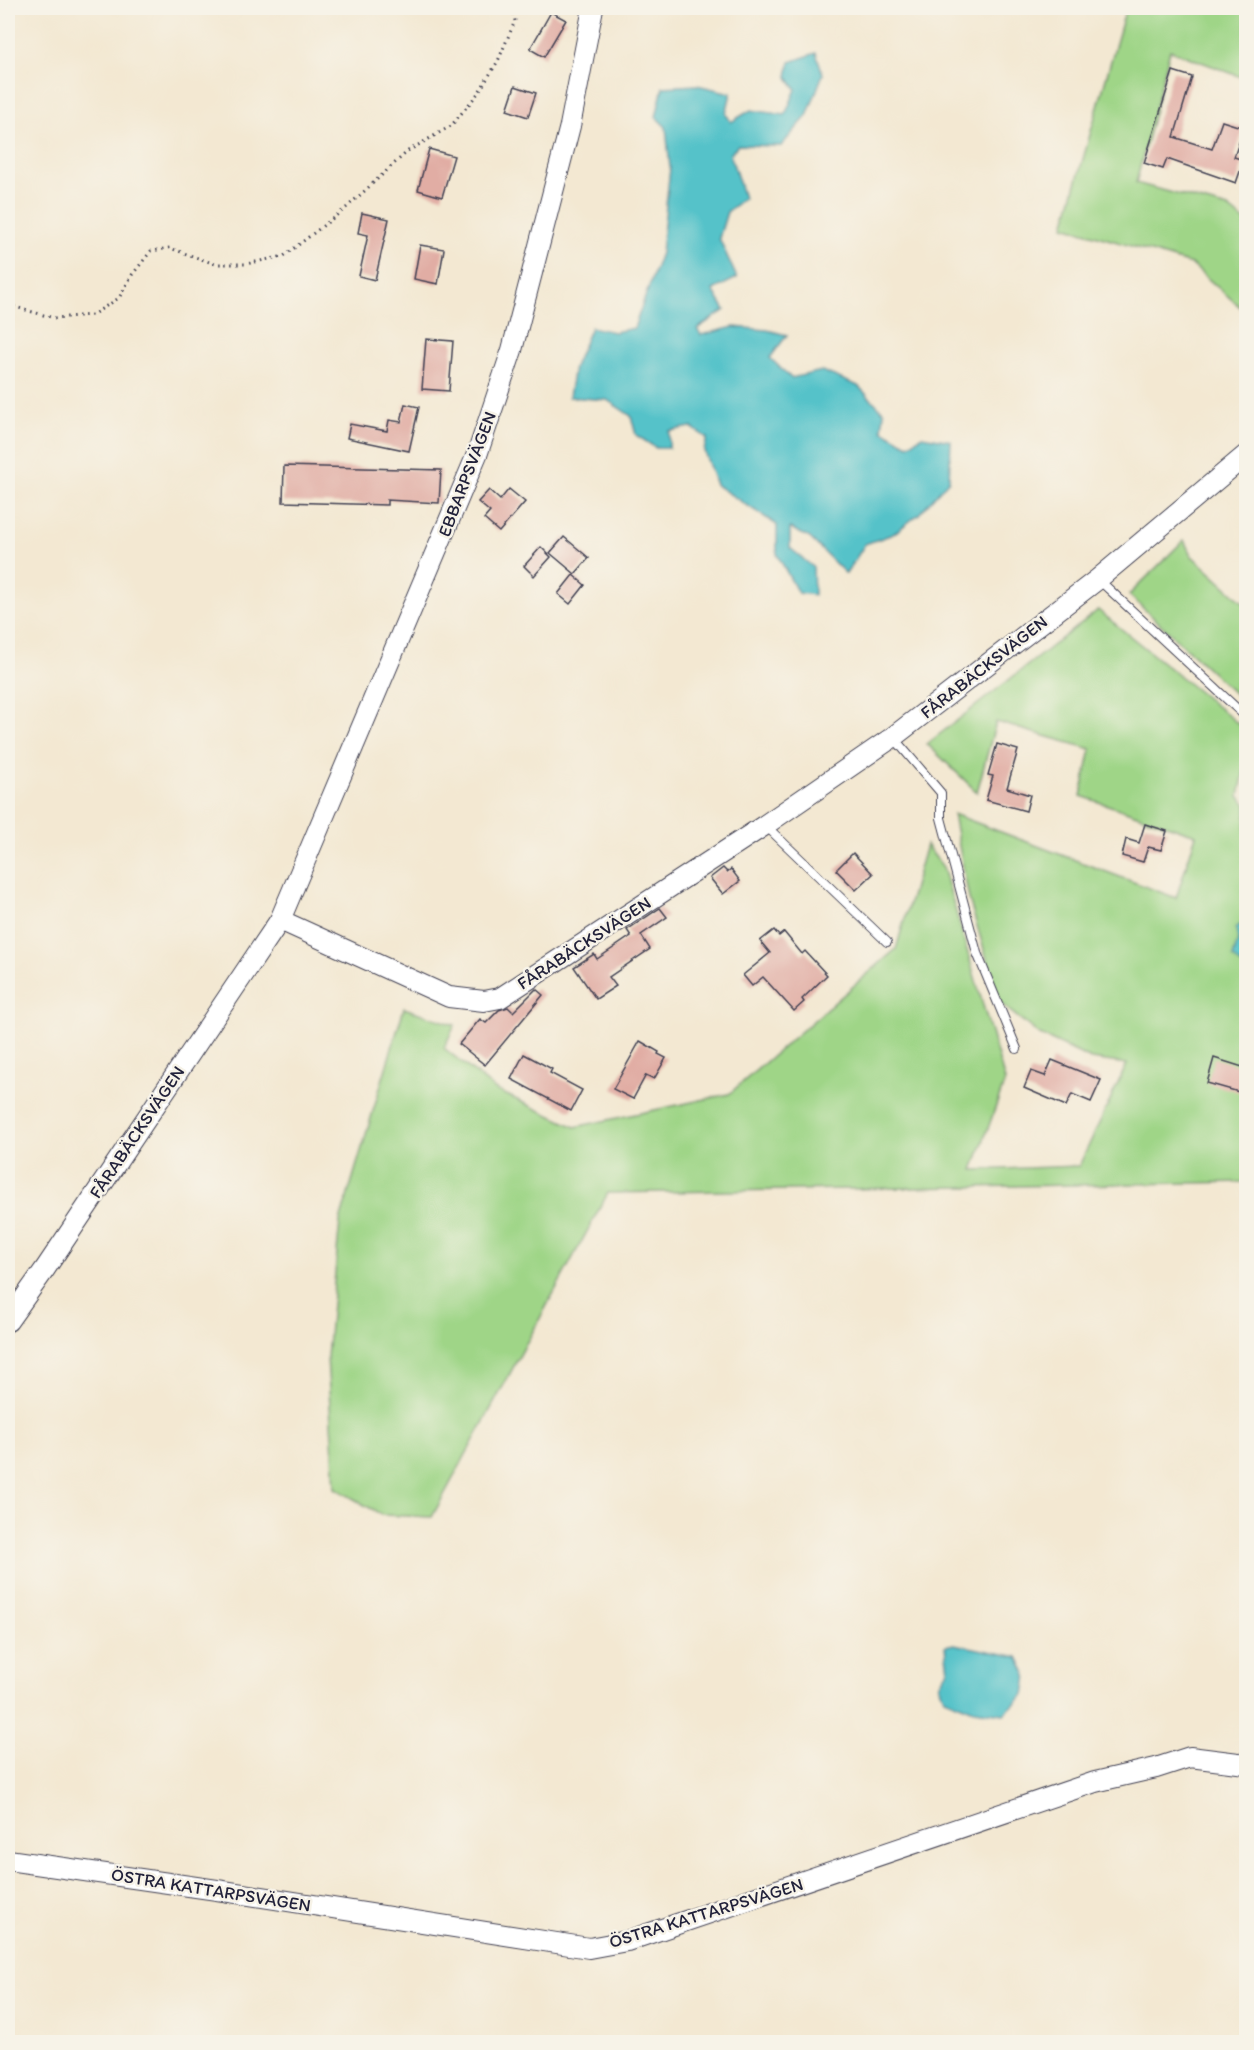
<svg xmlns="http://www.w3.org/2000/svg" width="1254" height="2050" font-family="Itim,sans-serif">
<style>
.green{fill:#9fd587;stroke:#607c61;stroke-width:1.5}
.water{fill:#54c2c9;stroke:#3b7282;stroke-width:1.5}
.building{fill:#e1ada4}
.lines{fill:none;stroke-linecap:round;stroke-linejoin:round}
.service-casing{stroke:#414052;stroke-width:10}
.tertiary-casing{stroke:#414052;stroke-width:22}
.path{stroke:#414052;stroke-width:3;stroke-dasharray:1.5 4.5;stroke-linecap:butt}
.service{stroke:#fff;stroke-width:8}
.tertiary{stroke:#fff;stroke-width:20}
.labels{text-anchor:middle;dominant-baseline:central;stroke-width:5;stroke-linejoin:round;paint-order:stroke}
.street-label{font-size:18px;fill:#22223b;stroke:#f7f3e8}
</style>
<rect width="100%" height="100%" fill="#f7f3e8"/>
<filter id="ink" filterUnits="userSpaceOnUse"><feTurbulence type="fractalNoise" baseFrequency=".0167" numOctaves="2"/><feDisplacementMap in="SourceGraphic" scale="12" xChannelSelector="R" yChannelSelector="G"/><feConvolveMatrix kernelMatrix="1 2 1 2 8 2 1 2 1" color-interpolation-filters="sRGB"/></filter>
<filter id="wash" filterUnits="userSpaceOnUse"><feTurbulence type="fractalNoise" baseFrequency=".008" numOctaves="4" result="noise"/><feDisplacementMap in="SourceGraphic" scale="24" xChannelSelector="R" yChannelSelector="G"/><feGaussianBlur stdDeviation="1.35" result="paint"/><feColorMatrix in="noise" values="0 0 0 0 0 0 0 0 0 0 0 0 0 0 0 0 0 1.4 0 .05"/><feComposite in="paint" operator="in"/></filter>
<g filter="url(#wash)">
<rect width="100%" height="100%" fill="#f3e8d2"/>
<g class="green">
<polygon points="1126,8 1246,8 1246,79 1170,50 1136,183 1228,208 1246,222 1246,312 1191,264 1064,226"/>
<polygon points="1184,540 1191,555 1246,605 1246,704 1129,595"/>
<polygon points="1098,610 1246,730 1246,762 1239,796 1246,804 1246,1182 608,1193 432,1517 382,1515 335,1488 327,1357 340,1221 404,1008 455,1025 444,1048 496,1090 575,1127 729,1094 896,949 926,845 943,867 1005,1081 973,1170 1079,1166 1127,1064 1091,1059 1040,1035 1000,1003 969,899 953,814 1176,898 1196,835 1081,796 1091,749 996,722 977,792 927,744"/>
</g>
<g class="water">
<polygon points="816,53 823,74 807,116 781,146 738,145 730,154 744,198 727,212 719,238 737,278 713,290 725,310 697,329 701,335 734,327 767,330 787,335 770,358 791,378 822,371 858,386 884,412 882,430 908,445 922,436 951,441 949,480 919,514 893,534 865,544 846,574 810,538 790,528 790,548 813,567 814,595 798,593 777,554 777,525 716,485 704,451 707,438 691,427 669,431 669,448 656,448 636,435 631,416 607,400 569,397 574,367 591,327 614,332 634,328 661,253 670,168 666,127 656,117 663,87 697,85 731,93 726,114 731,122 751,110 785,115 796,89 787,76 790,62"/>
<polygon points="1246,920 1246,969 1233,957 1238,940 1236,928"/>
<polygon points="954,1644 1018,1657 1027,1675 1024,1695 1004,1714 974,1710 944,1698 939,1685 948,1670 945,1646"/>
</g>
<g id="blocks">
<g class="building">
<polygon points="551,12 566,20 544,57 530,49"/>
<polygon points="1173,71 1192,77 1174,137 1212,149 1222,121 1244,128 1234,157 1244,160 1236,183 1167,159 1163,169 1144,163"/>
<polygon points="515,86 536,93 528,117 507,110"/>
<polygon points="429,149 454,156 442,197 418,190"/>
<polygon points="362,213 389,219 375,280 359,276 368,235 358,233"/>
<polygon points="420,245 444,249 438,284 414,279"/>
<polygon points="426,339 453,341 449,391 422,389"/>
<polygon points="405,404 419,407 409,451 347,438 350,424 387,431 389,420 401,422"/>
<polygon points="284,466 441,470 439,503 387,500 387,505 283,502"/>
<polygon points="509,489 525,502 499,532 484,519 490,512 478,502 489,490 500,500"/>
<polygon points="564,537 589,558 575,574 550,553"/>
<polygon points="541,547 551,557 534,576 524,566"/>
<polygon points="573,575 585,585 570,604 558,594"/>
<polygon points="997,744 1018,750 1007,788 1030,795 1026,811 986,800 993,776 988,775"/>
<polygon points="1145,824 1167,831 1161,850 1148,847 1143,862 1122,856 1126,839 1139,843"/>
<polygon points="853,853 873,874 856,890 836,870"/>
<polygon points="723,868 727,872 731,869 740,881 723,894 710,878"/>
<polygon points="660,908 667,917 641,935 650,949 609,977 616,986 596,999 574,967 594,954 597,959 631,936 627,930"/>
<polygon points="774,930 779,936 784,932 802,954 805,951 827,975 802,999 804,1002 794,1011 763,977 752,986 743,975 770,953 760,941"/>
<polygon points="536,989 543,995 485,1065 459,1044 480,1019 486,1023 499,1010 508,1007 513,1012"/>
<polygon points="640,1041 659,1052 658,1054 666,1058 654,1079 646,1075 633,1099 613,1089"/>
<polygon points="524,1054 552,1069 550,1073 582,1090 571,1111 511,1079"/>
<polygon points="1214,1058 1246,1068 1246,1094 1207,1083"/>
<polygon points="1052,1060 1101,1080 1091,1102 1072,1094 1066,1106 1024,1088 1031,1071 1045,1076"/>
</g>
</g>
</g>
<g filter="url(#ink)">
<use href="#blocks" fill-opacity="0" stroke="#414052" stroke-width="1.5"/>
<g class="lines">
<g class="service-casing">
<g id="service">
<polyline points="1098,579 1246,717"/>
<polyline points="893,737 941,793 941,818 977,953 1017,1049"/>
<polyline points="765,825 887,942"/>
</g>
</g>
<g class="tertiary-casing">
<g id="tertiary">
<polyline points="280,920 449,997 484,1001 500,998 765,825 893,737 1098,579 1246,455"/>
<polyline points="8,1321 45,1269 280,920 478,452 512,350 570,126 593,8"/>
<polyline points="8,1860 217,1890 589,1948 627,1941 1095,1782 1156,1768 1190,1757 1246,1764"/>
</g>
</g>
<polyline class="path" points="8,305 54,318 92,315 119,298 132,275 151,251 170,248 215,264 246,264 284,256 346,208 408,151 451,126 479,92 498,61 515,21 513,8"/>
<use href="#service" class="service"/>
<use href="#tertiary" class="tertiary"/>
</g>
</g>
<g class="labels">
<g class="street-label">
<text transform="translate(467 474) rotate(-69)">EBBARPSVÄGEN</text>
<text transform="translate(984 667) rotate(-38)">FÅRABÄCKSVÄGEN</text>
<text transform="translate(584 943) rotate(-33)">FÅRABÄCKSVÄGEN</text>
<text transform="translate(137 1132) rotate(-56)">FÅRABÄCKSVÄGEN</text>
<text transform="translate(211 1890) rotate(9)">ÖSTRA KATTARPSVÄGEN</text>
<text transform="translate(706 1913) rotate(-17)">ÖSTRA KATTARPSVÄGEN</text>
</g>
</g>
<rect width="1254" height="2050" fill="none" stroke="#f7f3e8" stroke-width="30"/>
</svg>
